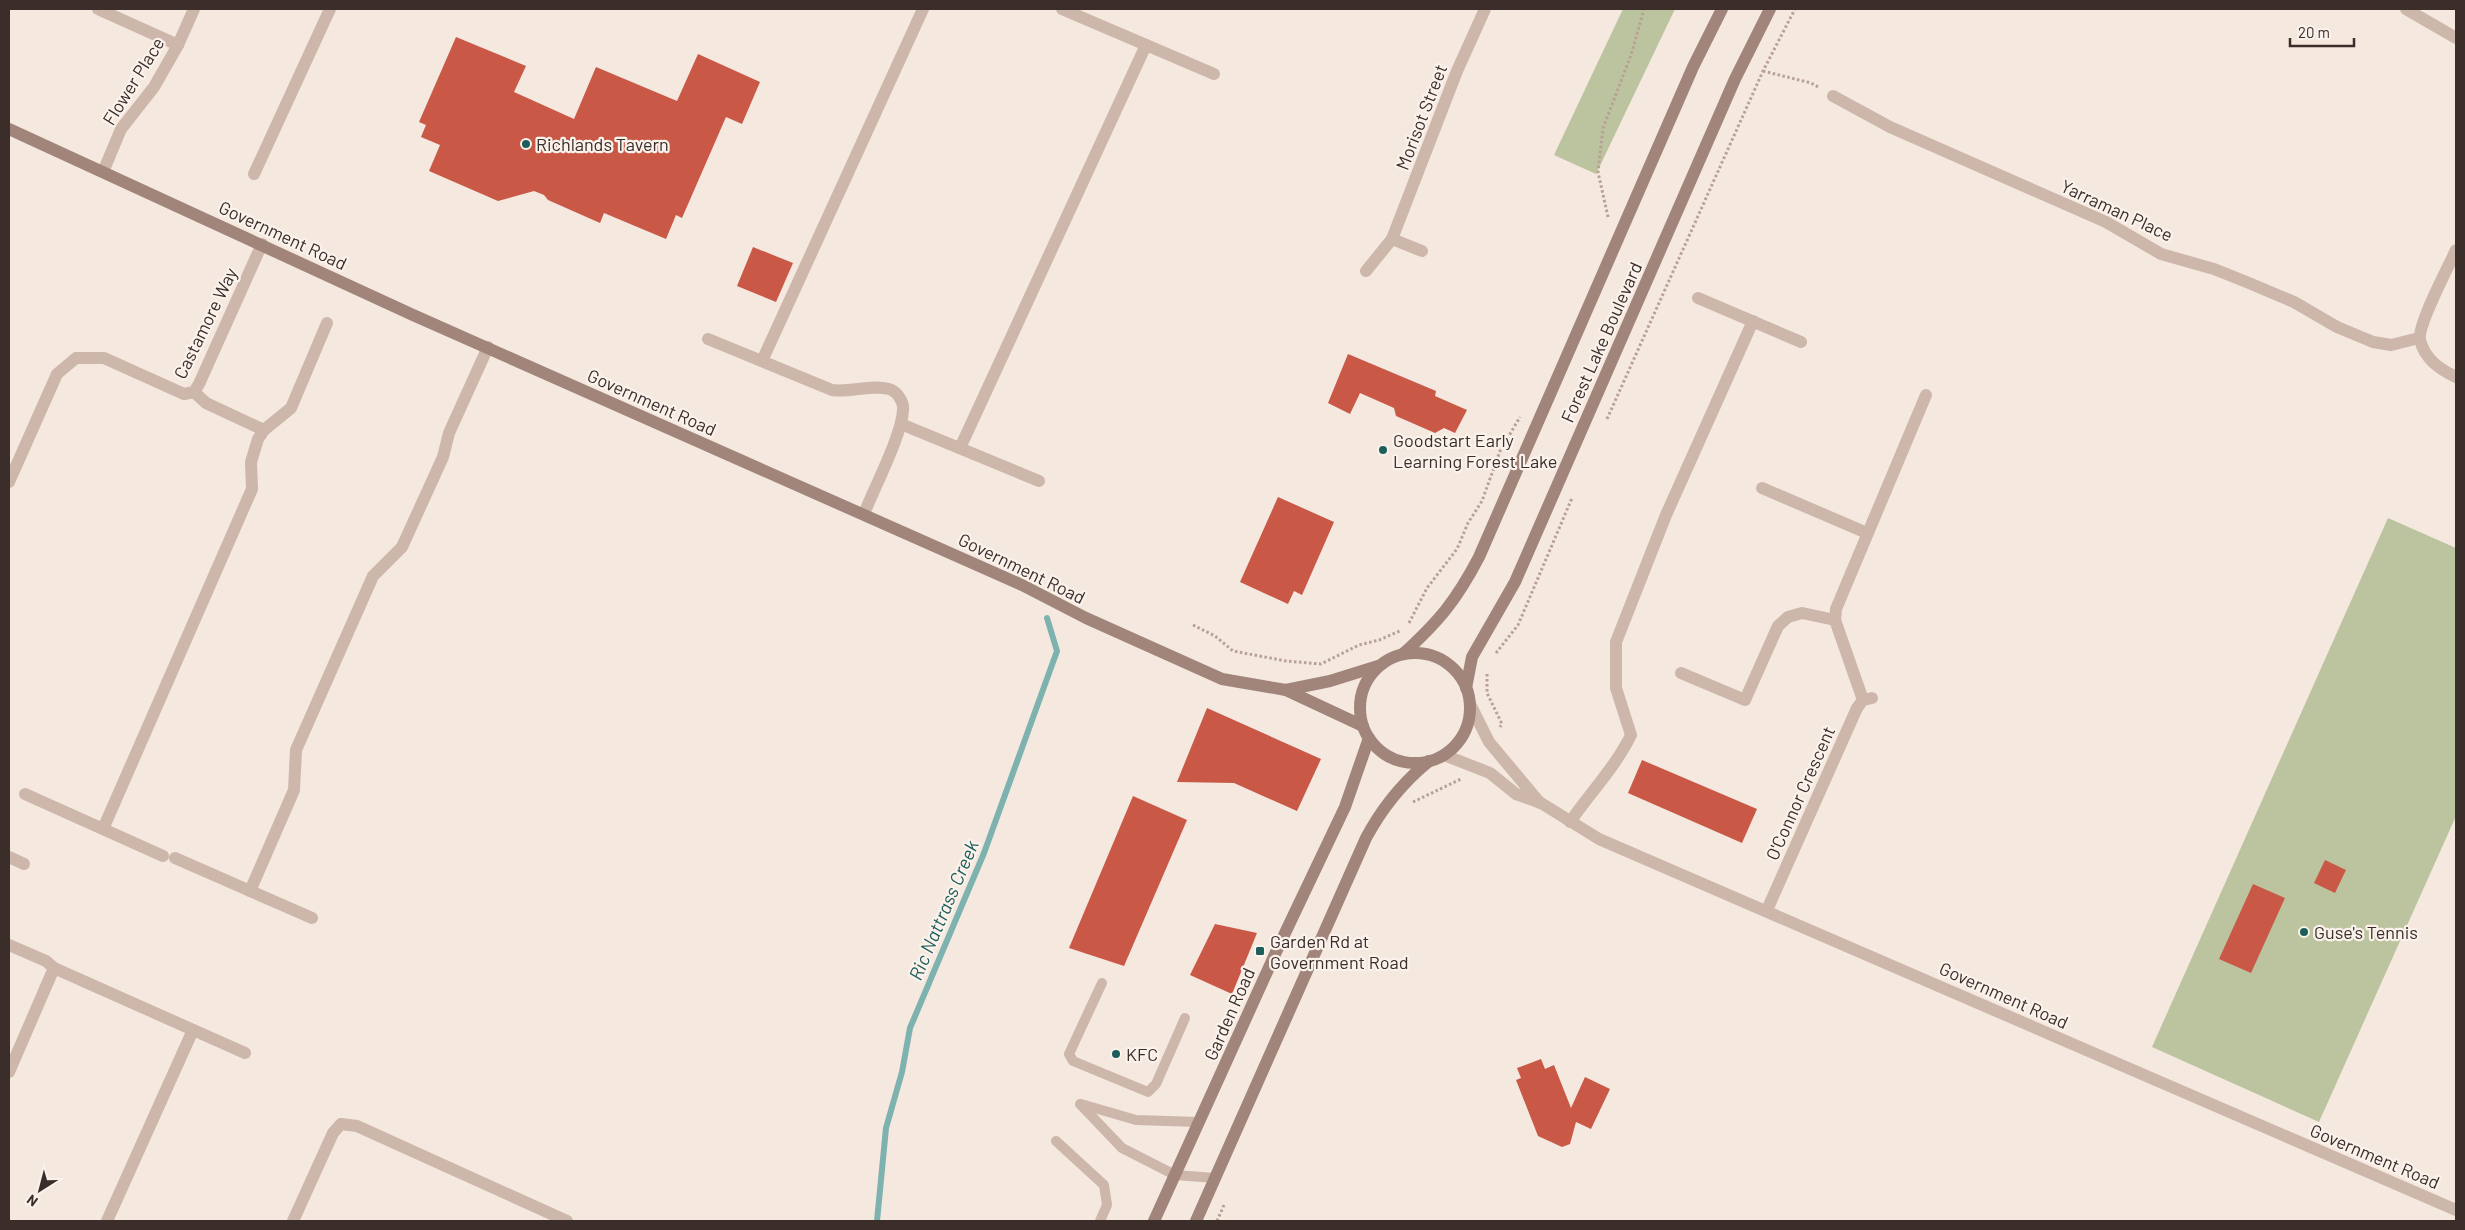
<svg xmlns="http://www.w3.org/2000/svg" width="2465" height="1230" font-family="Barlow,sans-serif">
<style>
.green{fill:#bbc49e}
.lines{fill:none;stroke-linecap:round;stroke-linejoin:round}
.stream{stroke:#7db2ae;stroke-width:6}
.building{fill:#c95847}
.path{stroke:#b9a094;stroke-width:3;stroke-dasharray:2.5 2.5;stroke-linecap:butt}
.lane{stroke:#cdb6aa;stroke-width:10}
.street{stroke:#cdb6aa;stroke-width:12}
.secondary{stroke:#a1857b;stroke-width:12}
.poi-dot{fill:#1d5d5a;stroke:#fbf2ec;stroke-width:2}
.labels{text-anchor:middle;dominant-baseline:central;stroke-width:4.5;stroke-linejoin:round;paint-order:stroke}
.street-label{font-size:18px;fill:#3a2d2a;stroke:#fbf2ec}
.poi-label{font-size:18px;fill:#3a2d2a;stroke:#fbf2ec;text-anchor:start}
.water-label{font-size:19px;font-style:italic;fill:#1d5d5a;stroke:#fbf2ec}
</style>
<rect width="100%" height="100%" fill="#f4e8df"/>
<g class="green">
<polygon points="1623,9 1675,9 1596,174 1554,155"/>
<polygon points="2388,518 2456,548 2456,816 2319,1122 2152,1047"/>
</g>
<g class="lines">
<polyline class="stream" points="877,1221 886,1128 902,1072 910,1028 984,853 1057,651 1047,618"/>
</g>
<g class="building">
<polygon points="456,37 526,66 514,92 574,119 596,67 677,101 698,54 760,82 742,124 726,117 682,218 676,215 666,239 604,213 600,223 548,200 544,195 534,191 498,201 429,171 440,145 421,137 426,125 419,122"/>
<polygon points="753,247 793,263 776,302 737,286"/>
<polygon points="1348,354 1436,391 1435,396 1467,410 1455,433 1444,428 1435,433 1396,416 1394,408 1360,393 1350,414 1328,403"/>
<polygon points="1278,497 1334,522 1302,595 1294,591 1288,604 1240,582"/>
<polygon points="1207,708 1321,759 1297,811 1234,783 1177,782"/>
<polygon points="1642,760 1757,809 1742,843 1628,793"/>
<polygon points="1133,796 1187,820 1124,966 1069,948"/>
<polygon points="2325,860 2346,870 2335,893 2314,883"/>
<polygon points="2253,884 2285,898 2251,973 2219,959"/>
<polygon points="1215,924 1257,933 1232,994 1190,975"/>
<polygon points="1541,1059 1545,1069 1554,1065 1571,1108 1585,1077 1610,1089 1591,1129 1576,1122 1570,1144 1562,1147 1538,1136 1516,1080 1521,1078 1517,1068"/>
</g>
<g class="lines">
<g class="path">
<polyline points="1763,71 1811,83 1820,88"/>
<polyline points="1608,217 1598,172 1603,128 1631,55 1644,9"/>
<polyline points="1607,419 1763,71 1795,9"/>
<polyline points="1409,623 1427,588 1457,549 1468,523 1482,501 1500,451 1520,417"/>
<polyline points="1193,625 1215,636 1233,651 1286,661 1321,664 1359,645 1379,640 1400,631"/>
<polyline points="1496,653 1518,625 1572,498"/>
<polyline points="1487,674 1487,693 1502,724 1500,727"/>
<polyline points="1413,802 1461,779"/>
<polyline points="1217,1221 1224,1205"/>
</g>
<g class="lane">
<polyline points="1102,983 1069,1054 1073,1061 1148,1092 1156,1084 1185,1018"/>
<polyline points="1080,1104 1122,1148 1175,1175 1215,1178"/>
<polyline points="1081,1104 1136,1120 1199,1122"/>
<polyline points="1056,1141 1104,1185 1107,1205 1100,1221"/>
</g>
<g class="street">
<polyline points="98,9 178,45"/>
<polyline points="1062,9 1214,74"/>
<polyline points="2406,9 2456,38"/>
<polyline points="1833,96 1890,127 2106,222 2161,254 2214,269 2249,283 2294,302 2337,327 2373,342 2391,345 2419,338"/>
<polyline points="103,172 121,129 154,87 178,45 194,9"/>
<polyline points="254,174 330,9"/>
<polyline points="1392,239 1457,71 1485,9"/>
<path d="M2456,250C2449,266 2417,325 2420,340C2425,359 2439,369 2456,377"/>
<polyline points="1366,271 1392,239 1422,251"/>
<polyline points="1698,298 1801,342"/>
<path d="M708,339L832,390C850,393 871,384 889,389C897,391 904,402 903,410C902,435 874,488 864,514"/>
<polyline points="762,361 923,9"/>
<polyline points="194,392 206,403 264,430"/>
<polyline points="901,424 1039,481"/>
<polyline points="960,448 1146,45"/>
<polyline points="9,482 57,374 76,358 104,358 184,394 194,392 199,384 262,244"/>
<polyline points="1762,488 1867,533"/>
<polyline points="1681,673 1745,700 1778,626 1788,617 1802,613 1835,620"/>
<polyline points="1863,700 1835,620 1836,609 1926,395"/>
<polyline points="1470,704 1489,742 1540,803"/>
<polyline points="1444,755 1490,773 1516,794 1541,803 1599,839 2456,1210"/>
<polyline points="25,794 163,856"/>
<path d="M1570,822C1590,793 1616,766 1631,735L1616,688V642L1666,515L1753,321"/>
<polyline points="103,829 252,489 251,462 258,439 264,430 291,408 327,323"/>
<polyline points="9,857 24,864"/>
<polyline points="175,858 312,918"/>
<polyline points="250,891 294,790 296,750 373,576 402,547 443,457 449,433 488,347"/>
<polyline points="1767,910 1857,708 1863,700 1872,698"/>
<polyline points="9,945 46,961 54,968 245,1053"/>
<polyline points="9,1072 54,968"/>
<polyline points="107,1221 193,1030"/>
<polyline points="293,1221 333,1133 341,1124 357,1126 567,1221"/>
</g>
<g class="secondary">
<polyline points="9,129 413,315 1022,585 1086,618 1222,679 1286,690 1363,726"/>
<circle cx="1415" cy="708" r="55"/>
<path d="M1403,654C1439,621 1456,601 1479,557L1693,67L1722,9"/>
<polyline points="1466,688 1472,657 1515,582 1735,79 1770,9"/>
<polyline points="1286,690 1330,681 1378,666"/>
<polyline points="1154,1221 1276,952 1345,807 1369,738"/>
<path d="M1196,1221L1366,838C1382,808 1402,783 1429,761"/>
</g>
</g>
<g class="poi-dot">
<circle cx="526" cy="144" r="5"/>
<circle cx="1383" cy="450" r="5"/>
<circle cx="2304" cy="932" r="5"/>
<rect x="1255" y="946" width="10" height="10" rx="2.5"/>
<circle cx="1116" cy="1054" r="5"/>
</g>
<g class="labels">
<g class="street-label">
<text transform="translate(133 81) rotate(-58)">Flower Place</text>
<text transform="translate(1421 117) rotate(-69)">Morisot Street</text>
<text transform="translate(2117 210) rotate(25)">Yarraman Place</text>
<text transform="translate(283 235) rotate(25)">Government Road</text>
<text transform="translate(205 323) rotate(-64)">Castamore Way</text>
<text transform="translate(1601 342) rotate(-66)">Forest Lake Boulevard</text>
<text transform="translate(652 402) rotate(24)">Government Road</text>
<text transform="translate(1022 568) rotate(26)">Government Road</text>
<text transform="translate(1800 793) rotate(-66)">O'Connor Crescent</text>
<text transform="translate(2004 995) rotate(24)">Government Road</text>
<text transform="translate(1229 1014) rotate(-66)">Garden Road</text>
<text transform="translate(2375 1156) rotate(23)">Government Road</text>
</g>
<g class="poi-label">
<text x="536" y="144">Richlands Tavern</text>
<text x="1393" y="440">Goodstart Early<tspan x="1393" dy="21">Learning Forest Lake</tspan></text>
<text x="2314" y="932">Guse's Tennis</text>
<text x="1270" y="941">Garden Rd at<tspan x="1270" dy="21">Government Road</tspan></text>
<text x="1126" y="1054">KFC</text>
</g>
<g class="water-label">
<text transform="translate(943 910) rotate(-67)">Ric Nattrass Creek</text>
</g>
</g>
<rect width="2465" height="1230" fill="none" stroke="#3a2d2a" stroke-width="20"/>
<g transform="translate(40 1190) rotate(216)" stroke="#fbf2ec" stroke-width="4" paint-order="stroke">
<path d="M0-4L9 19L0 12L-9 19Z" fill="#3a2d2a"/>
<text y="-8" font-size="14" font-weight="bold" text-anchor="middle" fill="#3a2d2a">N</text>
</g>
<path d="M2290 38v8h64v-8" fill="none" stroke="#3a2d2a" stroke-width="2.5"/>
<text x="2298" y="38" font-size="15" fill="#3a2d2a" stroke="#fbf2ec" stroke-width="4" paint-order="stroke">20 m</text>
</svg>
